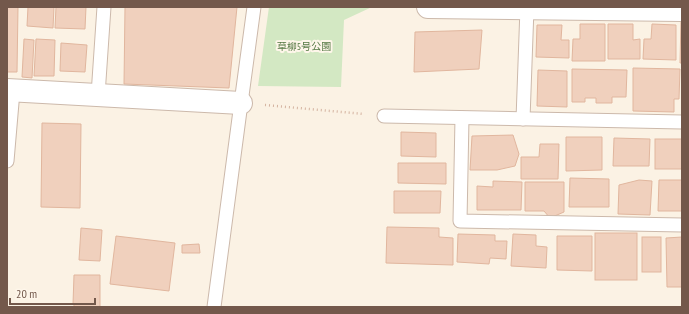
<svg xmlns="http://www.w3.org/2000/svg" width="689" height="314" font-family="'PT Sans Narrow','Noto Sans JP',sans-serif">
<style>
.green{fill:#d3e8c3}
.building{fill:#f0d0bd;stroke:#e1b69e}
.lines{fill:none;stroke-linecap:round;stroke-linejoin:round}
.service-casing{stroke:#ccb9ab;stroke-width:15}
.minor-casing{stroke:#ccb9ab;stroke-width:24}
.path{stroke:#d4b3a0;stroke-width:2.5;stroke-dasharray:1 3;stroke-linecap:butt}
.service{stroke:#fff;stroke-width:13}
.minor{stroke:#fff;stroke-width:22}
.labels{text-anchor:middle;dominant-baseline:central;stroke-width:4;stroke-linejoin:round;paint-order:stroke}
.park-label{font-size:10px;fill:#547843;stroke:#fef6ea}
</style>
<rect width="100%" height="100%" fill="#fbf2e4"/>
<polygon class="green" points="269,7 372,7 344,20 341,87 258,86"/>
<g class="building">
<polygon points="7,7 18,7 17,72 7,72"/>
<polygon points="28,7 54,7 53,28 27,26"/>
<polygon points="56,7 86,7 85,29 55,28"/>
<polygon points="125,7 237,7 229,88 124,84"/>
<polygon points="681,21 682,21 682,63 680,63"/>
<polygon points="580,24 605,24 605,61 572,61 573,39 580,39"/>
<polygon points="608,24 633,24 633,40 640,39 640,59 608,59"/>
<polygon points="652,24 676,25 676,60 643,59 644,39 651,39"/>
<polygon points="537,25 562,25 561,40 569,40 569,58 536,57"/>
<polygon points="482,30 479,69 414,72 415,32"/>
<polygon points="24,39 34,40 32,78 22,77"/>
<polygon points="36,39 55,40 54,76 34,76"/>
<polygon points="61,43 87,45 85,72 60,71"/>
<polygon points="633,68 680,69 679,99 674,99 674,112 633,111"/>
<polygon points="572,69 627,70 626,97 612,97 612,103 596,103 596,98 585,98 585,102 572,102"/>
<polygon points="538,70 567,71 567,107 537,106"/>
<polygon points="42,123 81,124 80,208 41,207"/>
<polygon points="401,132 436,133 436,157 401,156"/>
<polygon points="513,135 519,154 515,166 497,170 470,170 472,136"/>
<polygon points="566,137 602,137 602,170 566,171"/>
<polygon points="614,138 650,139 649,166 613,166"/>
<rect x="655" y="139" width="27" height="30"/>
<polygon points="540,144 559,144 558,179 521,179 521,157 539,157"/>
<polygon points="398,163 446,163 446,184 398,183"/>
<polygon points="570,178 609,179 609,207 569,207"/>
<polygon points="639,180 652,181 650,215 618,214 619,185"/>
<polygon points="659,180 682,180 682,211 658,211"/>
<polygon points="493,181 522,182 521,210 477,210 477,186 493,187"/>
<polygon points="525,182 564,182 564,212 550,218 544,211 525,211"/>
<polygon points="394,191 441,191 440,213 394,213"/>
<polygon points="387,227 439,228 439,237 453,238 453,265 386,263"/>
<polygon points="81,228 102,230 100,261 79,260"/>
<rect x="595" y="233" width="42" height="47"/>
<polygon points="458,234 495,235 495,241 507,241 506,259 490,258 489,264 457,262"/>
<polygon points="513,234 536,235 536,246 547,247 546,268 511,266"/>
<polygon points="116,236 175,243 169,291 110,284"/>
<polygon points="557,236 592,236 592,271 557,270"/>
<rect x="642" y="237" width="19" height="35"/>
<polygon points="682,237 682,287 667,287 666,238"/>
<polygon points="199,244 200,253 182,253 182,245"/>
<polygon points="74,275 100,275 100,307 75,307 73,304"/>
</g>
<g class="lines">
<g class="service-casing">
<g id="service">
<polyline points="98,95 104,7"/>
<polyline points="384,116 682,122"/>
<polyline points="462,118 460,221 682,225"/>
<polyline points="523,119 527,8"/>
<polyline points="7,161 13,91"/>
<polyline points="214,307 241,103 254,7"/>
</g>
</g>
<g class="minor-casing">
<g id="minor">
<polyline points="428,7 682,10"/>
<polyline points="7,90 241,103"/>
</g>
</g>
<polyline class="path" points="265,105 364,114"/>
<use href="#service" class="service"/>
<use href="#minor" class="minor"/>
</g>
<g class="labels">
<g class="park-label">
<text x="304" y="46">草柳5号公園</text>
</g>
</g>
<rect width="689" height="314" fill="none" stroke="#73584b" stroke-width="16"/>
<path d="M10 298v6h85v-6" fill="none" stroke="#73584b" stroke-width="2"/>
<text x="16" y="298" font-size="12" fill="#73584b" stroke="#fef6ea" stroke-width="3" paint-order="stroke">20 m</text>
</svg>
